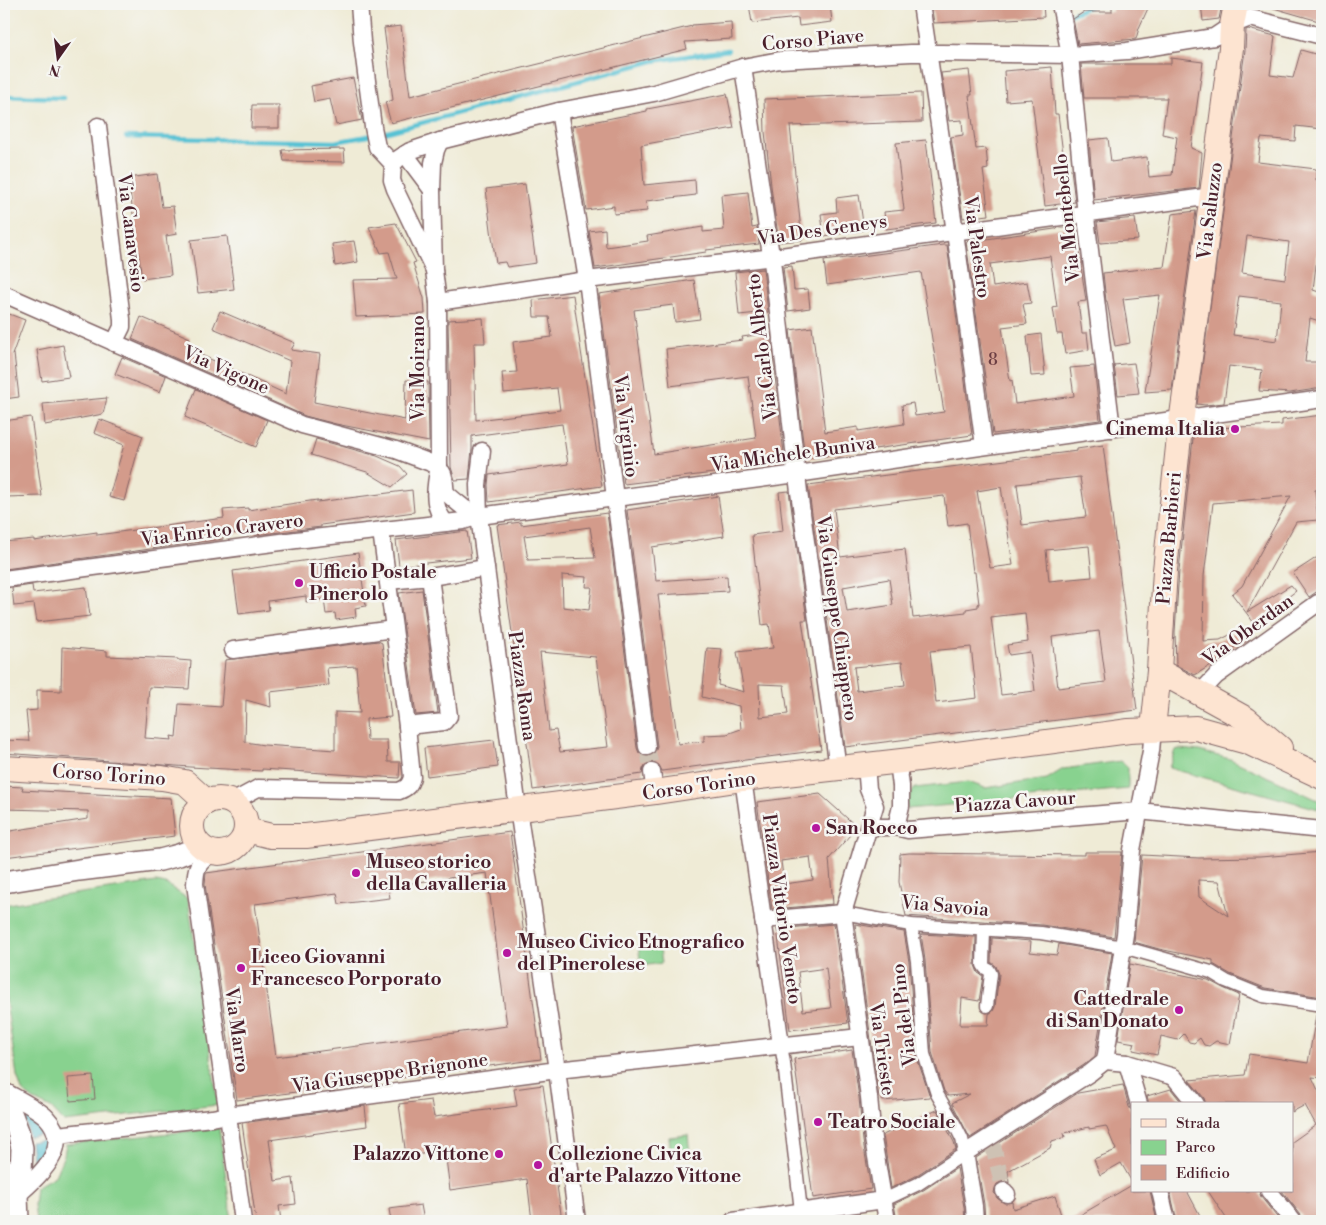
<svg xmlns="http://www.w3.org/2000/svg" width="1326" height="1225" font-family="'Libre Bodoni',serif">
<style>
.green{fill:#88d28f;stroke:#69785d}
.water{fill:#59c2d4;stroke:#527080}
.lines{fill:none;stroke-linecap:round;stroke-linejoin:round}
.stream{stroke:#59c2d4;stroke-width:4.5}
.building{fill:#d39b8b;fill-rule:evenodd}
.minor-tunnel{stroke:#cec2b4;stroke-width:16;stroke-dasharray:16 8;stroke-linecap:butt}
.pedestrian-casing{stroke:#846667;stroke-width:15}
.minor-casing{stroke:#846667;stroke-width:19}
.tertiary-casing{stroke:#846667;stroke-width:24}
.secondary-casing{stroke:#846667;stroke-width:26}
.pedestrian{stroke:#fff;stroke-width:12}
.minor{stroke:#fff;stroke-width:16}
.tertiary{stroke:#fff;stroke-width:21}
.secondary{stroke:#fde4d1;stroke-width:24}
.poi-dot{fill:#b5179e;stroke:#f6f6f2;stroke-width:2}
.labels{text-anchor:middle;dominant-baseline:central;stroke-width:5;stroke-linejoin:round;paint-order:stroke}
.number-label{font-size:16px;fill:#6c3e43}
.street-label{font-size:19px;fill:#4a1f2b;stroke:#f6f6f2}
.poi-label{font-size:19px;font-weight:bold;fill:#4a1f2b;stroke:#f6f6f2;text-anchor:start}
</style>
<rect width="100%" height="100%" fill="#f6f6f2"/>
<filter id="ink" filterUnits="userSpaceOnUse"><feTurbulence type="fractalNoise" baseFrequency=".02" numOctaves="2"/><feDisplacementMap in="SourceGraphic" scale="10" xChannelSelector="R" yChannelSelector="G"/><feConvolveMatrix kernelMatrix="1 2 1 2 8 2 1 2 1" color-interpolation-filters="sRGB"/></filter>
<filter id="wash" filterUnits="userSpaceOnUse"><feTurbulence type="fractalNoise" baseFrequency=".0096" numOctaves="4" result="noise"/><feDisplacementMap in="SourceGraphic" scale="20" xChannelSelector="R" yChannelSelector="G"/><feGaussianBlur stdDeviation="1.12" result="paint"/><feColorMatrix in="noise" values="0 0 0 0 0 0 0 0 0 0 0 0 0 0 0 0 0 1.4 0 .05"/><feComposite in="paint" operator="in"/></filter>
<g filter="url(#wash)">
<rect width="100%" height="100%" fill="#efebd6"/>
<g class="green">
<polygon points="1180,749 1199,751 1230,759 1322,802 1322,810 1169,768 1175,750"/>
<polygon points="1121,761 1128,767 1128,789 907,809 906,801 915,788 968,782 985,788 1047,779 1063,769"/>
<polygon points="156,882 166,884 188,899 218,1105 64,1122 51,1108 34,1100 22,1091 17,1076 4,987 4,908 9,904 14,903"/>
<polygon points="659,942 662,963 641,966 638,945"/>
<polygon points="219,1128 232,1221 36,1221 34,1205 36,1187 55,1176 64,1155 66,1144"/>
<polygon points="688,1135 690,1154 671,1156 669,1137"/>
</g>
<g class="water">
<path d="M24,1114C34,1119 39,1124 43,1134L29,1137Z"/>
<path d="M44,1140C43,1151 40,1158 33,1166L30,1142Z"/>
</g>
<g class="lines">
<g class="stream">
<polyline points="1072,14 1094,4"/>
<polyline points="4,96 63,98"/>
<polyline points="126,137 335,142 384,133 653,61 728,50"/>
</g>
</g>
<g id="blocks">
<g class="building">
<polygon points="749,4 830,4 832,22 799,26 798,18 752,23"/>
<polygon points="931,4 1043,4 1044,17 934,23"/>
<polygon points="1116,4 1150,4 1139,28 1136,39 1078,44 1073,19 1084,12 1112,12 1112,6"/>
<polygon points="1201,4 1222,4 1219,19 1203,21"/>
<polygon points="1271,4 1322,4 1322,22 1270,7"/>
<polygon points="731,22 732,39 685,42 687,49 391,123 385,102 393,100 384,28 401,26 410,96 692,26 692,25"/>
<path d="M1248,29L1275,36L1270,75L1293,78L1301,50L1322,56V129L1296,126L1295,141L1261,138L1258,162L1316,169V181L1322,183V234L1320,233L1313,290L1322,293V322L1310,318L1305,362H1322V388L1290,393L1259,391L1262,370L1229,366L1224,403L1205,405L1197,404L1245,50L1246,30ZM1247,236L1289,242L1285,279L1242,273ZM1239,296L1281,301L1277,341L1233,335Z"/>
<polygon points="1171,58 1203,62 1191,148 1202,153 1199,188 1094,200 1089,140 1108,138 1111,162 1147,157 1149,177 1172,175 1177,137 1162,134 1167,98 1084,98 1081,64 1171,64"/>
<polygon points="1052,67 1055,114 1058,114 1065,170 1071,169 1075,202 1045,206 1032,99 1006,101 1004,71"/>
<polygon points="969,70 972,95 969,95 976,149 986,148 988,169 983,170 989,215 963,218 951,137 963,135 962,120 949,121 941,73"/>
<polygon points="353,78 362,120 336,125 330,99 314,102 311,86"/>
<polygon points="921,93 922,122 790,126 802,240 779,242 772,194 765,132 764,99"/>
<polygon points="727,94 734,128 641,145 644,185 695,180 696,195 646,201 647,211 614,214 614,206 586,210 572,126 647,111 647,109"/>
<polygon points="252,105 279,105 279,128 251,128"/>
<polygon points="926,140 936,223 886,229 884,212 904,210 896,143"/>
<polygon points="344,149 345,162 284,161 282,150"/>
<polygon points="157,174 162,207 173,206 177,234 166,236 171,275 142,279 128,178"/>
<polygon points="525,184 536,263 507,267 505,262 496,263 491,230 486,189"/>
<polygon points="748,192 752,228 757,227 759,244 706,250 706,252 595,268 589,231 605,229 606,247 648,241 647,236 703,227 703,232 724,230 721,195"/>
<polygon points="859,195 864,230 824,236 821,214 837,212 836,198"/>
<polygon points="1196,211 1172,390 1145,392 1160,295 1123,299 1130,343 1115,346 1107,301 1106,301 1103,273 1164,267 1172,214"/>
<polygon points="1135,218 1138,240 1100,243 1097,222"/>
<polygon points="396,223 416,262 413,263 424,298 425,314 356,317 353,280 397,279 389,252 381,253 369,227"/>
<polygon points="1075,226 1086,301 1078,302 1082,333 1087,333 1089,350 1065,354 1062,334 1057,334 1053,308 1057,307 1050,256 990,264 993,287 1027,282 1031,303 1023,304 1027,324 1002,327 1010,381 1012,380 1015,404 1074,396 1070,368 1094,366 1100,420 993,434 966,242"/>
<polygon points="227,236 234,289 198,293 191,240"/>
<polygon points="354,241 358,262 335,266 332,244"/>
<polygon points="943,245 947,245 972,435 805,459 790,330 812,327 825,432 858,427 858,431 904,424 902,405 913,403 915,416 944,412 921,272 827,285 824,261"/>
<polygon points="792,266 794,290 808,289 810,308 788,311 783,267"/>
<polygon points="763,269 768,312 739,315 735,272"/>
<polygon points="694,280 700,319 675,322 673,305 634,310 654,454 756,438 748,376 670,386 666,349 743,340 742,337 770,333 785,462 738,470 624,484 599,294"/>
<polygon points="573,295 581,351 602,486 489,502 488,485 489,475 568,464 562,424 472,436 472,449 469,479 455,480 451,467 448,320 483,318 485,343 474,343 476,420 560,410 557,388 504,393 502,373 517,372 513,342 552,337 549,317 534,317 533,300"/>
<polygon points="220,311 295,343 291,350 320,354 314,402 405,420 406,380 428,382 429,442 336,424 305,416 132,339 141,317 190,338 186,348 286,394 290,361 213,328"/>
<polygon points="4,312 25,320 12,355 14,354 19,397 4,399"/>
<polygon points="1041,334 1045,375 1031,376 1027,336"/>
<polygon points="63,345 69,377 42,381 37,350"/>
<polygon points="122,357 166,376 160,392 115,374"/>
<polygon points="1134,363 1139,393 1118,395 1114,365"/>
<polygon points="196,389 267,420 256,447 185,417"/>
<polygon points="107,398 103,414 45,425 43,404"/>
<polygon points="1322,415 1322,489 1315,490 1318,520 1296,522 1247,612 1291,585 1296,591 1284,600 1286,603 1272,611 1272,610 1254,623 1232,594 1242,586 1291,496 1213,503 1204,576 1203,641 1220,640 1243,628 1249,640 1226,652 1227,655 1195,675 1176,665 1175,632 1179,571 1194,429 1282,425 1282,420"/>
<polygon points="31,417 42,496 4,497 4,421"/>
<polygon points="99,419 143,436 138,450 124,501 109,497 124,445 94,433"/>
<polygon points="316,439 377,456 400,466 407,474 392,487 367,472 311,455"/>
<path d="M1103,445L1137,710L845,747L808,485L1077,451V449ZM1080,477L1086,517L1022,525L1017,484ZM1001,487L1013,565L990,568L977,491ZM944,496L948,526L967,523L973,572H975L979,604H978V607L966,609V612L913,618L905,549L840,557L834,509ZM1089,546L1092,577L1049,581L1046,550ZM889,579L893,605L847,612L843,587ZM1025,613L1028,642L1007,645L1009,655L1030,652L1035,691L1001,695L991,617ZM1099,631L1106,682L1058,688L1052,637ZM971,647L977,698L936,703L930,651ZM902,662L905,685L857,691L854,667Z"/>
<polygon points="412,490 414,512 321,525 321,527 255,535 254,532 223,534 223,539 5,569 4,542 34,539 34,541 97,532 97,535 224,518 223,510 248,508 248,510 317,500 317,502"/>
<path d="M789,491L807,620H802L821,750L662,771L659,765L656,763L651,762L645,765L643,769L642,774L533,790L522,704L497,525L521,522V525L607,513L637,748L639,753L644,756L648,757L653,755L656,750L657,746L627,510L718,496L724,536L652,547L656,581L727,576L728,591L658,595L678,744L704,741V735L727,734L741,729L739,706L702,697L707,648L722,649L718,685L744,692L737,652L773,648L769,624L762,625L752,535L783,531L779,492ZM590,527L595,558L528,560L524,536ZM562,575L587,577L586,587H592L589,610L563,607ZM540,652L596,657L608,747L560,752L556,730L549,731ZM759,684L784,685L788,714L760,717Z"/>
<polygon points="467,531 471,558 399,566 396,540"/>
<polygon points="358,553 366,606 355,608 356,617 336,620 335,613 326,614 324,599 306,602 306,596 268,601 269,610 239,614 233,571"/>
<polygon points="1322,554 1322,588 1309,597 1293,573"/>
<polygon points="32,585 33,593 86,587 90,616 37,622 34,604 14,606 12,588"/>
<polygon points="422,590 438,713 416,715 399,593"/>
<path d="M378,641L382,643L391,717L366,719L367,740H387L388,762H400L399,778L262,769V771L190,767L4,753V740L29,741L26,711L37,710V690L61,691L62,647L107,651V656L178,659V660L191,661L189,689L149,687L145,738L172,740L171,736L176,737L179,704L221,707L225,660ZM356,666L360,713L335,712V750L264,745L245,742L246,700L271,707L270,692L329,685L327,668Z"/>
<polygon points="494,740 498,767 427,776 424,748"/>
<polygon points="4,786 23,787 22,790 171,798 175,836 4,857 4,832 88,819 88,811 4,809"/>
<path d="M820,794L857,827L829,859L833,904L772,909L757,802ZM810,857L813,880L784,884L781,861Z"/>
<path d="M510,832L541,1059L237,1100L205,884L206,873ZM487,873L507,1026L276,1057L255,904L337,893L339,904L390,898L388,886Z"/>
<polygon points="1085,852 1122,852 1114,937 1042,925 906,916 899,882 900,854 909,853 1085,855"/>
<path d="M1322,852V997L1265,988L1230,974L1213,964V960L1159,949L1134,942L1142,855L1199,858L1260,857ZM1198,880L1219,881L1228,916L1199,897Z"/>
<path d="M834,924L848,1023L790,1030L777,929ZM826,968L831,1008L803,1011L798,972Z"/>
<polygon points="855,924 904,932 909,962 916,1055 930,1097 883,1101 879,1098"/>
<polygon points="921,934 976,937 975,965 978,973 983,976 979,1001 962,998 960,1025 988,1025 989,1014 993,1011 995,1007 999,974 996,966 991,962 992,938 1031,941 1030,952 1057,955 1059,944 1112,953 1095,1056 1084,1065 970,1138 952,1103 970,1094 948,1096 944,1091 932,1052 925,960"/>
<polygon points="1130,964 1208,980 1223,988 1239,995 1230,1044 1216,1041 1209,1046 1204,1045 1200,1038 1194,1043 1189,1042 1184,1034 1178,1040 1161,1036 1157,1055 1133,1050 1135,1043 1118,1040"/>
<polygon points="1316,1015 1322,1016 1322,1078 1312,1077 1322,1099 1322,1221 1303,1221 1301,1215 1282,1191 1292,1191 1292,1142 1316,1125 1305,1105 1292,1112 1292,1104 1206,1104 1204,1098 1189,1080 1245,1075 1249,1054 1308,1063"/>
<polygon points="852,1050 859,1098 863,1141 871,1189 813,1198 794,1059"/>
<polygon points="93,1076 95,1099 70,1101 68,1078"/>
<polygon points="543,1085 562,1221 532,1221 527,1179 450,1190 445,1151 406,1156 399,1104 431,1100 434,1117 517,1106 514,1089"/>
<polygon points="1123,1085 1129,1107 1132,1111 1132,1182 1121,1163 1100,1175 1094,1159 1116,1150 1106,1126 1089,1129 1089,1127 1064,1133 1065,1137 1052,1141 1050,1148 1008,1171 1009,1183 1006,1181 1001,1182 997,1184 995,1188 994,1193 997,1198 1004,1203 1012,1202 1013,1209 1055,1196 1063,1221 985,1221 984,1204 976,1158 1078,1093"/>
<polygon points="1171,1089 1183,1104 1149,1104 1147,1096"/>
<polygon points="365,1106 367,1126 269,1140 275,1181 293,1178 296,1204 279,1206 281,1221 256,1221 242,1123"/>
<polygon points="937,1110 954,1142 956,1149 914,1177 891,1188 883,1135"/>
<polygon points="957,1168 964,1207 965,1221 897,1221 894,1204 922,1191"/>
<polygon points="1132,1185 1132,1191 1150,1191 1157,1221 1070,1221"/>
<polygon points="1170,1191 1187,1191 1203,1221 1177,1221"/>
<polygon points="1208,1191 1259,1191 1261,1197 1280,1221 1228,1221"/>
<polygon points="421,1205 424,1221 391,1221 389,1209"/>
</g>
</g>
</g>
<g filter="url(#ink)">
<use href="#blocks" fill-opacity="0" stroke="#846667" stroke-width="1"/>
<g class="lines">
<g class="minor-tunnel">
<polyline points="647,747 652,772"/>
<polyline points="992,1142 1004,1191"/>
</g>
<g class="pedestrian-casing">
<g id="pedestrian">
<polyline points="843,913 911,925 1041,933 1123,947 1211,972 1226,981 1263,996 1322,1005"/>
<polyline points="984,930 983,965 985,968 989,970 991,974 987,1006"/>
<polyline points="781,1045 784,1063 801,1211"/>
<polyline points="884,1200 918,1184 965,1153 962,1139 955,1125 937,1094 924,1054 917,961 911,925"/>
</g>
</g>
<g class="minor-casing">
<g id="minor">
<polyline points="359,4 362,42 373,127 377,147 393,164"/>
<polyline points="921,4 955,232 984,446"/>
<polyline points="1060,4 1070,55 1087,226 1112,429"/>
<polyline points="743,67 773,269 799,492 838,768"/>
<polyline points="559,111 587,280 647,747"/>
<polyline points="98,126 122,319 122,327 114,343"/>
<path d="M440,141L436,150L433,163L432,190L434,270L438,302L439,466C435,486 431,507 446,523"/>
<polyline points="405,154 432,190"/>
<polyline points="434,270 395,189 392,180 393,164 398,159 410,151 440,141 559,111 654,93 743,67 780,60 911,53 943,53 1070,55 1127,51 1214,37 1232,25 1250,18 1322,36"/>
<polyline points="4,294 302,425 396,450 439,466"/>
<polyline points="438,302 587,280 781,256 1212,196"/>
<polyline points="482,451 478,485 479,516 518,809 557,1070 577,1221"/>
<path d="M442,472C446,478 444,486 446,492C447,495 462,506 464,508C468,511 473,511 476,512L479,516"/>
<polyline points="4,579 296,540 463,521 479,516 797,474 973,448 1322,399"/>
<polyline points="388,581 430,577 486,568"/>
<polyline points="233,650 394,629"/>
<polyline points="1200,693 1216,676 1318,603 1322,602"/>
<polyline points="407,726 444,722 449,716 430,577"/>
<polyline points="866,765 868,789 875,806 843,913 869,1097 873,1139 887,1221"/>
<polyline points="652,772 655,792"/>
<polyline points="743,779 781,1045"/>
<path d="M232,802L258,788L399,791C407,788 410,785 412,777L407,726L381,531"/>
<polyline points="868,827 896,827 908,830 1139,811 1322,830"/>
<polyline points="896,827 901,806 901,786 898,762"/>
<path d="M213,851C198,865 196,864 195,884L243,1221"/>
<polyline points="763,920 843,913"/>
<polyline points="1105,1061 1125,934 1132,850 1151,751 1153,729"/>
<polyline points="1105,1061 1127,1063 1174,1077 1196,1104"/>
<polyline points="1127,1063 1139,1104"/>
<path d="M4,1091C16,1098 37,1108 46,1117C75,1147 38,1176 17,1196L8,1180L4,1165"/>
<polyline points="57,1135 212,1118 228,1115 557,1070 860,1037"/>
<polyline points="1004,1191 1007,1194"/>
<polyline points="1160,1191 1167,1221"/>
<polyline points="1269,1191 1293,1221"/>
<polyline points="733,1221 884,1200"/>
<polyline points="975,1221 974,1206 965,1153 1090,1073 1105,1061"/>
</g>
</g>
<g class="tertiary-casing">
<g id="tertiary">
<polyline points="4,882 79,870 160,860 179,855 202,846"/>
<polyline points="4,1095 18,1131 22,1148 21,1173 17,1196 18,1221"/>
</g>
</g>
<g class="secondary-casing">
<g id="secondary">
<polyline points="1159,671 1246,719 1280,748"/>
<polyline points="1153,729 1159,671 1165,570 1179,437 1202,271 1231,48 1232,25 1236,4"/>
<polyline points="4,768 162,778 185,782 207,802"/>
<circle cx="219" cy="826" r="27"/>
<polyline points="246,830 271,836 306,836 655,792 743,779 919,759 1129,731 1196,728 1247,742 1322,777"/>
</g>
</g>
<use href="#pedestrian" class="pedestrian"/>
<use href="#minor" class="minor"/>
<use href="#tertiary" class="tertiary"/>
<use href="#secondary" class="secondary"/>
</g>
</g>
<g class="poi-dot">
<circle cx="1235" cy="429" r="5"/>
<circle cx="299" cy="583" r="5"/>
<circle cx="816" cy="828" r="5"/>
<circle cx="356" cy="873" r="5"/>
<circle cx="507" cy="953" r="5"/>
<circle cx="241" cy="968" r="5"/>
<circle cx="1179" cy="1010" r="5"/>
<circle cx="818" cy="1122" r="5"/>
<circle cx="499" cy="1154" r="5"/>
<circle cx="538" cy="1165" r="5"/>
</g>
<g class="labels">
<g class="number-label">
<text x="993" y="360">8</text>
</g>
<g class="street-label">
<text transform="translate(813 40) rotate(-5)">Corso Piave</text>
<text transform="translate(1210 211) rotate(-83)">Via Saluzzo</text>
<text transform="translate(1067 218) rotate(-96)">Via Montebello</text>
<text transform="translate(822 230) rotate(-8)">Via Des Geneys</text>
<text transform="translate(131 233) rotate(83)">Via Canavesio</text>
<text transform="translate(977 247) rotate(82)">Via Palestro</text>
<text transform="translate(762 347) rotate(-97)">Via Carlo Alberto</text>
<text transform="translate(418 368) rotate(-90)">Via Moirano</text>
<text transform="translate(226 370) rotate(24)">Via Vigone</text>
<text transform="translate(626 426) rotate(83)">Via Virginio</text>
<text transform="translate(793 454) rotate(-8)">Via Michele Buniva</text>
<text transform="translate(222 530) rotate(-7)">Via Enrico Cravero</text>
<text transform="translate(1169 538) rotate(-85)">Piazza Barbieri</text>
<text transform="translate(837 618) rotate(82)">Via Giuseppe Chiappero</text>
<text transform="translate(1248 630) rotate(-36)">Via Oberdan</text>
<text transform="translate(522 686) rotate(82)">Piazza Roma</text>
<text transform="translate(109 775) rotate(4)">Corso Torino</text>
<text transform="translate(699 786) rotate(-8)">Corso Torino</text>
<text transform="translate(1015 802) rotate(-4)">Piazza Cavour</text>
<text transform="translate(945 906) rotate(5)">Via Savoia</text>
<text transform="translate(782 909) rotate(82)">Piazza Vittorio Veneto</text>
<text transform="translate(904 1015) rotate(-97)">Via del Pino</text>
<text transform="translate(237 1030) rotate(82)">Via Marro</text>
<text transform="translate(882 1049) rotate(82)">Via Trieste</text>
<text transform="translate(390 1073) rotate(-8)">Via Giuseppe Brignone</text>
</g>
<g class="poi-label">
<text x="1225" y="429" text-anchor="end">Cinema Italia</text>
<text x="309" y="572">Ufficio Postale<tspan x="309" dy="22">Pinerolo</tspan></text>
<text x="826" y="828">San Rocco</text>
<text x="366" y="862">Museo storico<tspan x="366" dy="22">della Cavalleria</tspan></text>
<text x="517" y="942">Museo Civico Etnografico<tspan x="517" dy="22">del Pinerolese</tspan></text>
<text x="251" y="957">Liceo Giovanni<tspan x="251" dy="22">Francesco Porporato</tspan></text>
<text x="1169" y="999" text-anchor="end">Cattedrale<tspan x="1169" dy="22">di San Donato</tspan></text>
<text x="828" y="1122">Teatro Sociale</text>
<text x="489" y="1154" text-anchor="end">Palazzo Vittone</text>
<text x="548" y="1154">Collezione Civica<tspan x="548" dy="22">d'arte Palazzo Vittone</tspan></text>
</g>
</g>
<rect width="1326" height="1225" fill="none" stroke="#f6f6f2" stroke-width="20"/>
<rect x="1131" y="1102" width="162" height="90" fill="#f6f6f2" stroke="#b1a0a2"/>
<rect x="1141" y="1119" width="25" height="8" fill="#fde4d1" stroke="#b1a0a2"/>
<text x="1176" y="1128" font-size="15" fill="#4a1f2b">Strada</text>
<rect x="1141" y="1140" width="25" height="15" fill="#88d28f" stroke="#b1a0a2"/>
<text x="1176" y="1152" font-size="15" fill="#4a1f2b">Parco</text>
<rect x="1141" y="1165" width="25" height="15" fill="#d39b8b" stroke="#b1a0a2"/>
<text x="1176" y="1178" font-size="15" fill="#4a1f2b">Edificio</text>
<g transform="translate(58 58) rotate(194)" stroke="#f6f6f2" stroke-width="4" paint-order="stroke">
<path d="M0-4L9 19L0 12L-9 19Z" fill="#4a1f2b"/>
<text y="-8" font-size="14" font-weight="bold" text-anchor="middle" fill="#4a1f2b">N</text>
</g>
</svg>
